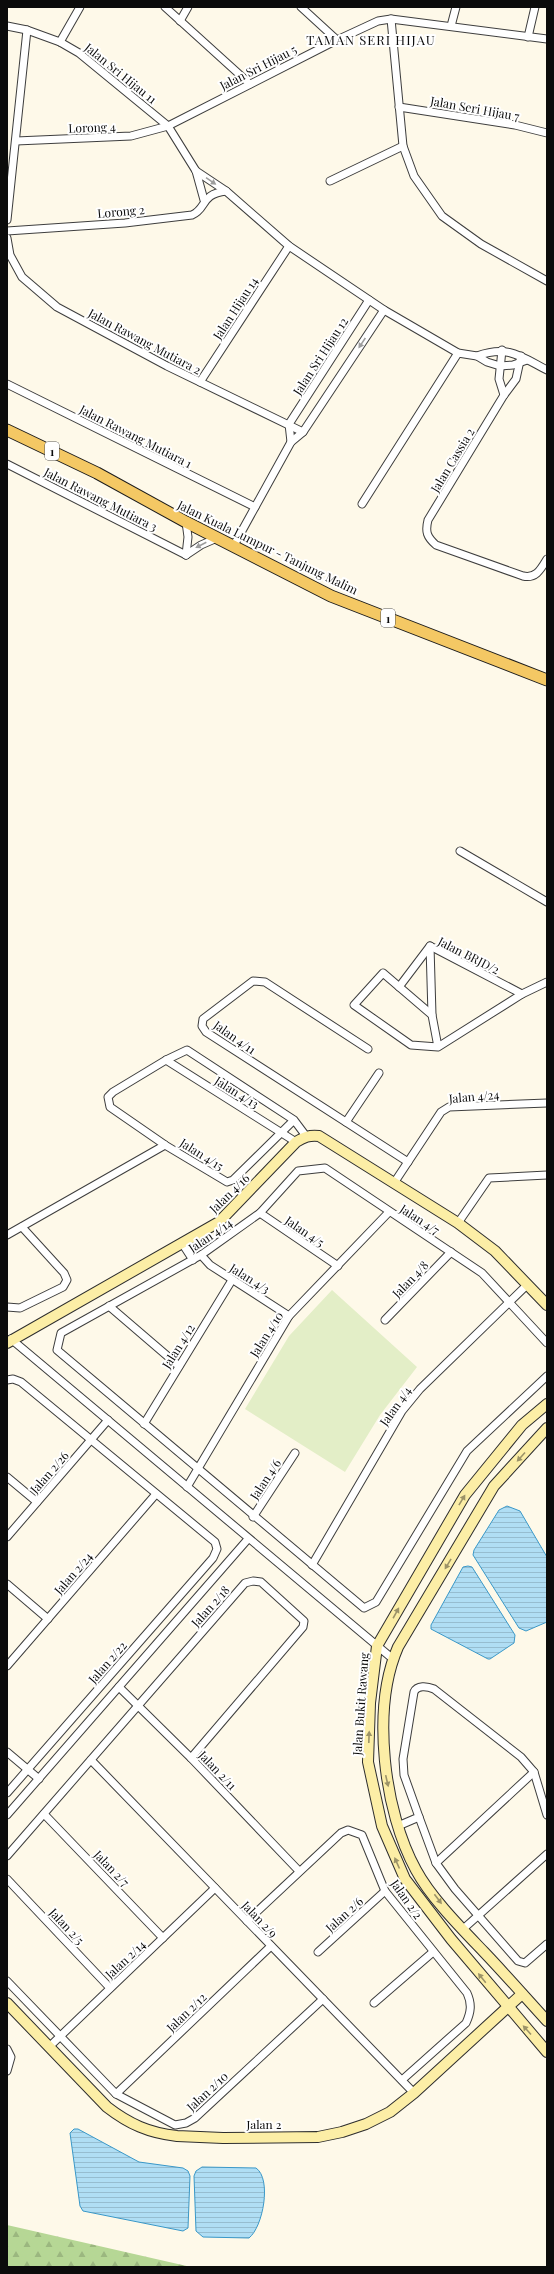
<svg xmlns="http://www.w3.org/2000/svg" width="554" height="2274" font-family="'Playfair Display',serif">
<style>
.forest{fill:url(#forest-firs)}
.pitch{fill:#e3eec7}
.water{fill:url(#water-rules);stroke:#3a98c8}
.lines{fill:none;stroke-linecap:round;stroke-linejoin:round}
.street-casing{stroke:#3e3e3e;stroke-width:9}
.secondary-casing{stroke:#2d2d2d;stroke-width:12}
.primary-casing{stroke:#1c1c1c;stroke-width:13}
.street{stroke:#fff;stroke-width:7}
.secondary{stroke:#fceea6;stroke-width:10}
.primary{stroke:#f4c864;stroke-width:11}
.oneway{fill:#9d9d9d}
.oneway2{fill:#9c9368}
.labels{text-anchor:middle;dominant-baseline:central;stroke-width:4;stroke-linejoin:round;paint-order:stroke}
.shield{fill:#fff;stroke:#545454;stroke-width:1}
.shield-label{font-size:11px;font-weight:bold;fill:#0b0b0b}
.street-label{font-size:12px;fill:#0b0b0b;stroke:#fff}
.neighbourhood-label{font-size:13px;letter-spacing:1px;fill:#0b0b0b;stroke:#fff}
</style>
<defs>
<pattern id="forest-firs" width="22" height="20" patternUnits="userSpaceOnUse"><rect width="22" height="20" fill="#b6d795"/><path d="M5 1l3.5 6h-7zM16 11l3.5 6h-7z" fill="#9bb77f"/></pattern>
<pattern id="water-rules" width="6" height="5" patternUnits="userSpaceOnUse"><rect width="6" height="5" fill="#b0def4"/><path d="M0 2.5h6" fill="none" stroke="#96bdd0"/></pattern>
</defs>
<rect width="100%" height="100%" fill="#fef9e9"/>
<polygon class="forest" points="7,2225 191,2267 7,2267"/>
<polygon class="pitch" points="332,1290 417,1367 380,1415 345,1472 245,1409 289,1336"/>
<g class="water">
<polygon points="507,1506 520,1511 547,1557 547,1622 526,1631 519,1628 473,1555 474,1550 499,1510"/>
<polygon points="468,1566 472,1567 515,1635 514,1643 490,1659 488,1659 431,1629 431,1625 463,1567"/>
<polygon points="74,2129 78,2129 139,2162 183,2168 188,2171 190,2176 188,2228 183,2231 83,2211 80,2206 70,2133"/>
<path d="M202,2167L256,2168C272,2179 263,2227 249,2238L203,2237L196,2231L194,2176L196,2171Z"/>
</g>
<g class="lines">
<g class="street-casing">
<g id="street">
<polyline points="165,7 250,84"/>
<polyline points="301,7 337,40"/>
<polyline points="391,19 403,146 414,176 442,216 481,244 547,281"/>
<polyline points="180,21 188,7"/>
<polyline points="7,26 27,30 60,42 79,53 168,126 196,171 204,200"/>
<polyline points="451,26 456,7"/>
<polyline points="528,37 535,7"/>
<polyline points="60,42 80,7"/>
<polyline points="399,107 515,125 547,133"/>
<polyline points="16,141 131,136 168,126 337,40 378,21 391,19 547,39"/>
<polyline points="196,171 226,191 289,246 384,310 458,353 477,356 487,362 500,366 513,365 527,360"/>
<polyline points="330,181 403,146"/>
<polyline points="7,220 27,30"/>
<path d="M7,231L125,223L192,215C207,209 200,194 226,191"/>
<polyline points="7,238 10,255 22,277 57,307 167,366 303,432"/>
<polyline points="502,350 499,379 504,395"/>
<path d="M477,356C508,345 520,356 547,370"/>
<path d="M521,356L516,379L504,395L428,520C425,532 427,537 436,545L523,576C536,579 541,569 547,559"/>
<polyline points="200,382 289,246"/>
<polyline points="7,384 255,507"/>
<polyline points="291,442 289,424 369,300"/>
<polyline points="7,464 186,555"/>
<polyline points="362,504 458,353"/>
<polyline points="233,547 291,442 303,432 384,310"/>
<polyline points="186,555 201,545 217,538"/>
<polyline points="186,555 188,537 186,522"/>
<polyline points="460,851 547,902"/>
<polyline points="430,946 432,1015"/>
<polyline points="399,987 430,946 522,994"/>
<polyline points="438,1047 432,1015 383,973 354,1005 411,1045 438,1047 522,994 547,982"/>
<polyline points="368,1049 265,982 253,981 203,1019 202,1026 206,1032 408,1162"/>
<polyline points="166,1060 296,1142"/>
<polyline points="294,1120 233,1180 227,1182 165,1145 110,1107 108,1097 113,1092 166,1060 187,1050 294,1120 306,1136"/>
<polyline points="346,1122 379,1073"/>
<polyline points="394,1183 441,1112 449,1107 547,1103"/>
<polyline points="260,1213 338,1266"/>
<polyline points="458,1223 489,1178 547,1175"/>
<polyline points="7,1235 165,1145"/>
<polyline points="182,1243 193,1260"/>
<polyline points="201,1255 210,1265 289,1316"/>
<polyline points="109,1306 179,1366"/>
<polyline points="7,1307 20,1308 63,1287 67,1280 64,1273 22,1227"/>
<polyline points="385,1320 451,1252"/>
<polyline points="11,1339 393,1659"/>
<polyline points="547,1343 482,1273 325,1168 298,1171 260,1213 201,1255 61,1333 57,1350 364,1608 376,1602 467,1451 547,1376"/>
<polyline points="7,1380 13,1379 21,1382 215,1542 217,1549 213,1558 7,1793"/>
<polyline points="144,1424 232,1280"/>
<polyline points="7,1477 37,1502"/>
<polyline points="187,1487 289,1316 389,1212"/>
<polyline points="253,1517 295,1453"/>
<polyline points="7,1537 108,1420"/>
<polyline points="312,1565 402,1411 420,1389 528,1284"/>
<polyline points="7,1584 48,1619"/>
<polyline points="7,1666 156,1494"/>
<polyline points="119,1687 191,1758 299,1871"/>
<polyline points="7,1752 39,1779"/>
<polyline points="91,1760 414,2093"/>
<polyline points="44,1814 163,1938"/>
<polyline points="7,1815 248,1539"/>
<polyline points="419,1817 436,1863 455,1889 518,1961 525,1963 547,1944"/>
<path d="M398,1826L419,1817L404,1775L403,1759L414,1692C417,1685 427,1686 434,1689L521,1757L534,1772L547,1815"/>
<polyline points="7,1856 245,1583 253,1581 261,1582 304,1621 303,1627 191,1758"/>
<polyline points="436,1863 534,1772"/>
<polyline points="7,1879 110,1988"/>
<path d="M247,1921L341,1833L348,1830L362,1835L385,1891L467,1993C472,2004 471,2012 466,2023L402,2080"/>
<polyline points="462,1930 547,1854"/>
<polyline points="318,1952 385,1891"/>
<polyline points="7,1981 116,2094 175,2125 186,2123 195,2118 323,1999"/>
<polyline points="374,2003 433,1952"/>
<polyline points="49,2047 215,1888"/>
<polyline points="7,2049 11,2057 7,2071"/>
<polyline points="116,2094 271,1946"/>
</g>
</g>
<g class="secondary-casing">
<g id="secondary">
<path d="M7,1343L219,1222L296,1142C304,1137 309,1135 319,1136L458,1223L495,1251L547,1305"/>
<polyline points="547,1404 522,1425 465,1495 377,1646 370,1703 368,1762 382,1826 405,1879 451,1939 547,2052"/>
<path d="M547,1428L494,1486L398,1647C371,1709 384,1812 416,1870C431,1898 462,1929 484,1952C505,1974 526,1998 547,2021"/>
<path d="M7,2003L107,2107C129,2124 149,2133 177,2136L223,2138L318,2137L342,2132L366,2124L390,2112L414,2093L522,1994"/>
</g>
</g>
<g class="primary-casing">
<polyline id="primary" points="7,430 97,473 186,522 331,596 547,680"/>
</g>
<use href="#street" class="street"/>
<use href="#secondary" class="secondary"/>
<use href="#primary" class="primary"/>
</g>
<defs><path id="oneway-solid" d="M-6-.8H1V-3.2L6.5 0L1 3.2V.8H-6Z"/></defs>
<g class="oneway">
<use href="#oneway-solid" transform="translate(211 181) rotate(34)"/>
<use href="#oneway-solid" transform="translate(362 343) rotate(124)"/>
<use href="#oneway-solid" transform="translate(201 545) rotate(153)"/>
</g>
<g class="oneway2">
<use href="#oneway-solid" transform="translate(521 1457) rotate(132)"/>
<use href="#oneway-solid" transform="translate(462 1500) rotate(-59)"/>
<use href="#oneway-solid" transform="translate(448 1564) rotate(121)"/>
<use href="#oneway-solid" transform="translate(396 1613) rotate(-61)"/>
<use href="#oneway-solid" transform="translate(369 1737) rotate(-88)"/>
<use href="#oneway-solid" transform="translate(387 1781) rotate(77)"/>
<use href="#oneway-solid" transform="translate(397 1863) rotate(-114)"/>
<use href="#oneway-solid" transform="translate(438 1899) rotate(53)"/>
<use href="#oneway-solid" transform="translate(482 1978) rotate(-129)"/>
<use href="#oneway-solid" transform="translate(527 2030) rotate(-132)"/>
</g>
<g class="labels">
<g class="shield">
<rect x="45" y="442" width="14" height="18" rx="3"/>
<rect x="381" y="609" width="14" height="18" rx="3"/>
</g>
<g class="shield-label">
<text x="52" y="451">1</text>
<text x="388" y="618">1</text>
</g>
<g class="street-label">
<text transform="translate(258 67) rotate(-27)">Jalan Sri Hijau 5</text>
<text transform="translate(121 73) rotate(39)">Jalan Sri Hijau 11</text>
<text transform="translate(475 108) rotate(10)">Jalan Seri Hijau 7</text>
<text transform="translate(92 127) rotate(-2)">Lorong 4</text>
<text transform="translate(121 211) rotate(-5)">Lorong 2</text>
<text transform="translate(235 308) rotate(-57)">Jalan Hijau 14</text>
<text transform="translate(145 341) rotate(28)">Jalan Rawang Mutiara 2</text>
<text transform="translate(320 356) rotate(-57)">Jalan Sri Hijau 12</text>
<text transform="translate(136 436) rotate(27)">Jalan Rawang Mutiara 1</text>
<text transform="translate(452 460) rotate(-59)">Jalan Cassia 2</text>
<text transform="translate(101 499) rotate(27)">Jalan Rawang Mutiara 3</text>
<text transform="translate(268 547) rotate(26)">Jalan Kuala Lumpur - Tanjung Malim</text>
<text transform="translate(469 955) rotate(27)">Jalan BRJD/2</text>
<text transform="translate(235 1037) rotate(35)">Jalan 4/11</text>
<text transform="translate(237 1092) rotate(32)">Jalan 4/13</text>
<text transform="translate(474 1096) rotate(-5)">Jalan 4/24</text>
<text transform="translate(202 1154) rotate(32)">Jalan 4/15</text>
<text transform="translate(229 1193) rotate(-44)">Jalan 4/16</text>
<text transform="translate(420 1219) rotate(33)">Jalan 4/7</text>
<text transform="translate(305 1231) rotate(34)">Jalan 4/5</text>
<text transform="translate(210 1235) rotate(-34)">Jalan 4/14</text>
<text transform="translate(250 1278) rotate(32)">Jalan 4/3</text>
<text transform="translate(410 1279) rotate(-46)">Jalan 4/8</text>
<text transform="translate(266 1334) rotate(-58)">Jalan 4/10</text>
<text transform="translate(178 1346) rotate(-58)">Jalan 4/12</text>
<text transform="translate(395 1406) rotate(-55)">Jalan 4/4</text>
<text transform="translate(49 1472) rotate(-49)">Jalan 2/26</text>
<text transform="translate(265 1479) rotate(-57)">Jalan 4/6</text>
<text transform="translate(73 1573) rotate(-49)">Jalan 2/24</text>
<text transform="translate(210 1606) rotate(-48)">Jalan 2/18</text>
<text transform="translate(107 1662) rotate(-49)">Jalan 2/22</text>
<text transform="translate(360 1704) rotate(-86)">Jalan Bukit Rawang</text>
<text transform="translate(218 1770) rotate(46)">Jalan 2/11</text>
<text transform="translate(112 1868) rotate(46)">Jalan 2/7</text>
<text transform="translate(407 1899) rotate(55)">Jalan 2/2</text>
<text transform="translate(344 1914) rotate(-42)">Jalan 2/6</text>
<text transform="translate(260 1919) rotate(46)">Jalan 2/9</text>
<text transform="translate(67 1926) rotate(47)">Jalan 2/5</text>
<text transform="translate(125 1959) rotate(-43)">Jalan 2/14</text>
<text transform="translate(186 2012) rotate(-44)">Jalan 2/12</text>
<text transform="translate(207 2091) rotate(-43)">Jalan 2/10</text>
<text x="264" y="2124">Jalan 2</text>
</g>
<g class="neighbourhood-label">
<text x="371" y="39">TAMAN SERI HIJAU</text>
</g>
</g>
<rect width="554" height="2274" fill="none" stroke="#0b0b0b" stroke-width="16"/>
</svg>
